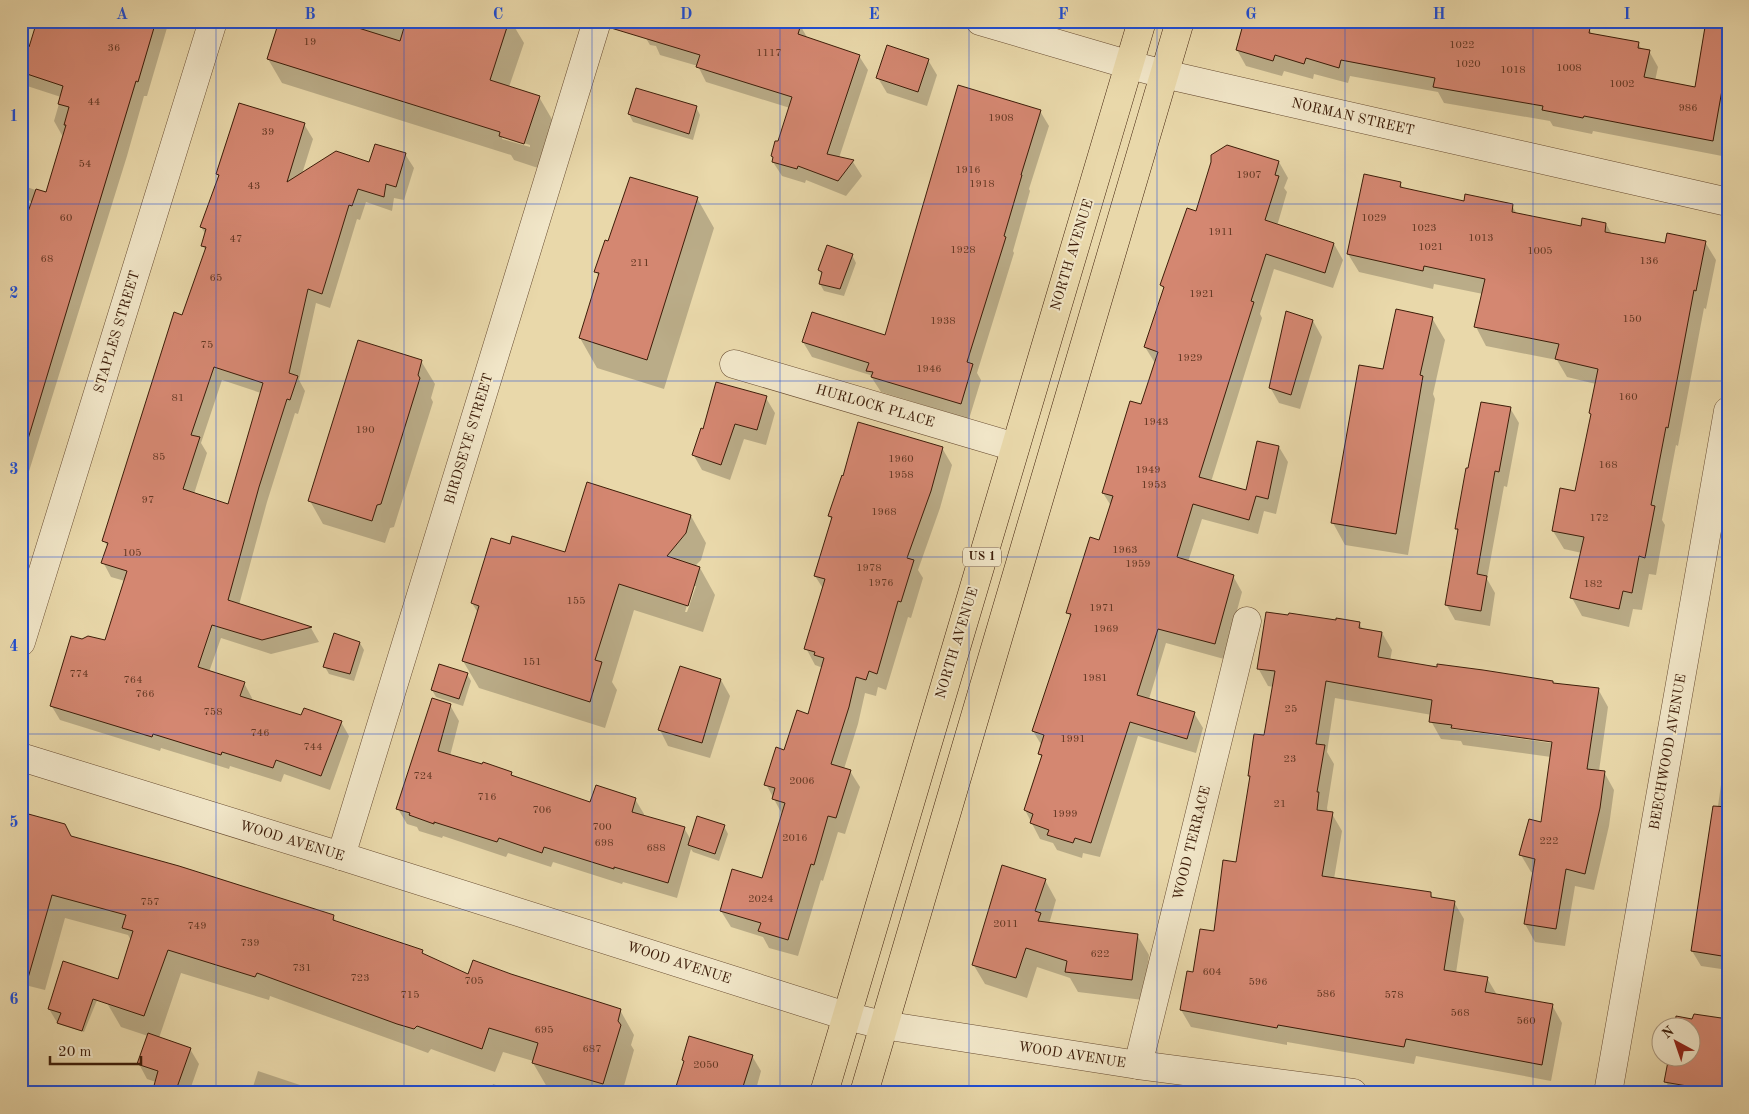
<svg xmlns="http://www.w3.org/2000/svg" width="1749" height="1114" font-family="'Old Standard TT',serif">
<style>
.shadow{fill:#0003;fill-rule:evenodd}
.building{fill:#d48771;stroke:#3d1d09;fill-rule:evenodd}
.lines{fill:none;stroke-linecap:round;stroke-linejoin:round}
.minor-casing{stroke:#684c31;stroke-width:29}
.major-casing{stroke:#3d1d09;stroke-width:29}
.minor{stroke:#f1e6c8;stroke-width:28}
.major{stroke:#e9d8aa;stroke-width:28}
.grid{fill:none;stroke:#1d4ed8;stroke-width:1;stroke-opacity:0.55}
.labels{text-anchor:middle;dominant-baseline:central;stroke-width:4;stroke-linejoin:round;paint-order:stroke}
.number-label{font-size:11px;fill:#633823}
.shield{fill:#f1e6c8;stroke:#735942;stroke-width:1}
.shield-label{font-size:12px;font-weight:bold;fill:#3d1d09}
.street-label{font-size:14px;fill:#3d1d09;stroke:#f1e6c8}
.neatline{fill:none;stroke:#1d4ed8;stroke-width:2}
.grid-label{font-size:16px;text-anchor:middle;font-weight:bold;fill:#1d4ed8}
</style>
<rect width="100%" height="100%" fill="#e9d8aa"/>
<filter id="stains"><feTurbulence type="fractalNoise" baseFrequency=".004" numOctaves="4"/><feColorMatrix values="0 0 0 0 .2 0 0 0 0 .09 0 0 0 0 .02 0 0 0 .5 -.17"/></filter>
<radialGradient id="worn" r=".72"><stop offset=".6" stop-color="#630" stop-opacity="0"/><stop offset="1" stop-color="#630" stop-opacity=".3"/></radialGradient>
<g class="shadow">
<path d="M79,21H169L147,96H144L127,156L26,481L28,483L21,505V236L59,238L21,199V185L47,194L63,137L54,121L61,97L24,85L21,79V53ZM22,197H26L67,240L65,242Z"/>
<path d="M280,21H511L524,43L509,87L539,97L553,121L538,168L514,160L511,155L282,83L268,59ZM502,136L530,145V147L502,139Z"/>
<polygon points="1387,21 1568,21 1567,25 1589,29 1592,34 1638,43 1642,50 1649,51 1658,67 1655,81 1696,88 1728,21 1728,123 1722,156 1593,131 1592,134 1553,126 1550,121 1444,103 1438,92 1350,76 1348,83 1314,74 1313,79 1284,71 1282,76 1246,66 1237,50"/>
<polygon points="800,25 808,39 859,56 868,70 839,158 853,162 862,176 846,196 806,180 805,183 782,176 773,162 774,159 772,156 779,143 790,108 706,82 698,66 660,55 656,46 650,45 641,30"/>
<polygon points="928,60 937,75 927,106 887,93 878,78"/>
<polygon points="696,107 700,115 693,140 633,122 629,114"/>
<polygon points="1040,111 1049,126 1029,189 1030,191 1013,251 1014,253 977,373 981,380 969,419 881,392 870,375 812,357 803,342 886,336"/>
<polygon points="21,124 28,136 21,157"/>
<path d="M304,124L313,139L302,174L370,163L405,154L414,168L404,200L394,198L392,211L366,202L360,220L357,219L330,308L316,303L299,380L305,391L298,414L295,413L267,502L239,605L311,628L319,642L271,654L221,638L209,672L244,683L252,698L251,701L301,716L341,722L349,736L330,790L284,774L281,782L230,766L229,769L161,748L160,751L60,720L51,705L83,640L106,642L125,581L111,577L103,562L108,547L104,541L206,251L202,245L206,235L201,227L219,177L217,174ZM222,380L261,393L229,505L194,494L207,453L201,443Z"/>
<polygon points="1279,162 1288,178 1284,188 1287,192 1277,226 1334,244 1343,260 1333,288 1274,269 1260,314 1262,318 1211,482 1246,491 1279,447 1288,462 1276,514 1264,511 1258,534 1202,519 1188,562 1233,576 1242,592 1224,659 1166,643 1149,699 1194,713 1203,728 1196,753 1138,736 1100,857 1083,853 1082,858 1057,850 1053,843 1040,839 1025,810 1042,758 1039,753 1042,746 1033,731 1071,618 1068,613 1100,542 1111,506 1103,493 1142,406 1155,363 1145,347 1164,290 1162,285 1197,212"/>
<polygon points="1400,183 1404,190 1465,203 1512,206 1517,214 1582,227 1606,224 1612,234 1666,245 1705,242 1716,260 1706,309 1704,308 1678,446 1676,445 1662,520 1665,525 1656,575 1649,574 1642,610 1633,609 1629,627 1582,616 1572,598 1582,553 1564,549 1553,531 1576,492 1592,415 1596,384 1567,377 1557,360 1486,346 1476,327 1483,294 1434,284 1433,289 1359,272 1348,254"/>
<polygon points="697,198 714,228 664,389 597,368 580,338 599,277 596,272 609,242"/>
<polygon points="852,255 856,263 844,296 824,291 820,284 822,275 819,270"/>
<polygon points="1432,318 1445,340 1433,394 1435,399 1408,555 1345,545 1333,523 1384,370"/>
<polygon points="1313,321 1322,337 1300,409 1279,403 1270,387"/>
<polygon points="421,361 435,384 431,398 433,402 394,527 390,528 385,543 323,524 310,501"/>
<polygon points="766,398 775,413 766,445 744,439 730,480 702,470 693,454"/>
<polygon points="1510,408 1519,423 1507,487 1504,486 1487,579 1495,593 1490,626 1455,620 1446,604 1459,533 1457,529"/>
<polygon points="942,448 952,465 940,508 918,570 923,578 911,618 908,617 886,690 878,687 876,696 865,693 858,724 844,769 850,771 860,787 845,834 838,832 823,881 821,880 798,956 769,948 763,937 731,927 721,911 763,880 783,816 766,784 808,715 823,668 815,665 806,648 824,590 815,576 832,520 829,516"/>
<path d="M691,516L706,543L701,560L695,566L700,568L715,595L703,632L634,610L612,682L617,690L605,728L479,688L463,661L478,613L472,603L510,546L566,554ZM693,586H696L687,612H685Z"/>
<path d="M1337,622L1359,623L1363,630L1382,633L1392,650L1390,661L1598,689L1608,707L1599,771L1604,772L1614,790L1609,826L1594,890L1575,886L1565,946L1535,942L1525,924L1534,873L1531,872L1521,855L1542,824L1551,757L1463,745L1461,741L1441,739L1431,721L1432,715L1335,698L1327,752L1334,764L1327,808L1328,813L1332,814L1342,831L1334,879L1431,894L1433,899L1454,902L1464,919L1456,973L1487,978L1497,995L1552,1005L1562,1023L1551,1081L1416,1056L1414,1064L1287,1042V1045L1191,1027L1181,1010L1194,974L1215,933L1237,863L1251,778L1249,775L1265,737L1274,687L1268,686L1258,668ZM1452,727L1558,742V744L1452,729Z"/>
<polygon points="360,643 364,650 354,681 329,674 325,667"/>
<polygon points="467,674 471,681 463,706 436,697 432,690"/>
<polygon points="721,680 730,696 710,758 668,746 660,730"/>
<polygon points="450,705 459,721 450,756 511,773 514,778 591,804 635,799 644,814 644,816 684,828 691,840 724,826 728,834 719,861 693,852 691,849 677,898 623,882 622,884 553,862 551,867 508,853 506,857 443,836 442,838 419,831 417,827 407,824 398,809"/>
<polygon points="1726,749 1728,749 1728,970 1701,966 1692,951 1715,806 1718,806"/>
<polygon points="21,814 71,837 333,916 337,923 422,951 425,956 469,976 510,976 620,1010 634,1035 631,1045 634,1050 622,1093 566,1093 547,1087 533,1063 533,1061 503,1052 495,1072 431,1049 428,1053 412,1047 270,996 269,1000 181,973 159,1038 190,1049 199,1064 191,1087 212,1093 153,1093 156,1082 147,1079 139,1064 148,1036 121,1027 107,1003 119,980 131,940 128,935 65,918 45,990 21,984"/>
<polygon points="1045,880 1056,900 1049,924 1137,935 1149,955 1143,1000 1078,992 1070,978 1037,967 1027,998 985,984 973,964"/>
<polygon points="102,988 84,1032 58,1024 49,1009"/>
<polygon points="1678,1018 1728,1023 1728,1093 1672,1093 1666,1082 1692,1056 1692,1026 1676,1026"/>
<polygon points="752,1056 761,1071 755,1093 676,1093"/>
<polygon points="258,1071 324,1093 251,1093"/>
<polygon points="493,1084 519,1093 490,1093"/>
</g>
<g class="building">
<polygon points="37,21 156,21 138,82 136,81 28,439 21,438 21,232 36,189 46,192 66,125 64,125 69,107 58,104 63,86 21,72 21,44 29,47"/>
<polygon points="279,21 336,21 400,41 406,21 509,21 490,80 540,96 524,144 499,136 500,132 267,59"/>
<polygon points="612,21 802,21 798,34 860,55 827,154 854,160 838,181 798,166 797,169 772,162 773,157 771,156 775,141 778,141 792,97 696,67 700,55 611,28"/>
<polygon points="1244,21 1555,21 1590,28 1589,33 1639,42 1638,48 1650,50 1644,77 1695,87 1706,21 1728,21 1728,56 1713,141 1584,116 1583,118 1542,110 1543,106 1433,87 1435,78 1341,60 1339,68 1306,58 1304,64 1275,55 1273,61 1236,50"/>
<polygon points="887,45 929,59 918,92 876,78"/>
<polygon points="958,85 1041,110 1021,175 1022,175 1004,236 1006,237 967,362 973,364 961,404 871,377 873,372 866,371 869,363 802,342 812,312 885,335"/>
<polygon points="636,88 697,106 689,134 628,114"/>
<path d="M239,103L305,123L287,182L336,151L369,162L375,144L406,153L396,187L386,184L384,197L358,189L352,206L349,205L322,294L308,289L289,373L298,376L290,400L287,399L259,487L228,600L312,627L262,640L212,625L198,667L245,682L240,696L301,715L304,708L342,721L321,776L276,760L273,768L222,752L221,755L153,734L152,737L50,706L71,636L82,639L88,636L105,640L127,571L101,563L108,543L102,541L174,312L182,315L206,247L201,246L206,229L200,227L219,175L216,174ZM214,367L263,383L228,504L183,489L200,437L191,435Z"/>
<polygon points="1227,145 1279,161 1275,175 1279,176 1265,220 1334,243 1325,273 1266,254 1251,301 1254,302 1199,477 1246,490 1257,441 1279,446 1268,499 1256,496 1249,520 1193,504 1177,557 1234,575 1215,644 1158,629 1137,695 1195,712 1187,739 1130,722 1091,843 1075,838 1073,843 1047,835 1049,830 1030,823 1033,814 1024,810 1042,755 1038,754 1044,735 1032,731 1071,614 1066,613 1090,537 1099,540 1113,496 1102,493 1130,401 1141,404 1158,352 1144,347 1164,287 1160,285 1187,208 1196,211 1211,162 1211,155"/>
<polygon points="1364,174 1401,182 1400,187 1464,201 1465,194 1513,204 1512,212 1581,226 1582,218 1606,223 1605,232 1665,243 1667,233 1706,241 1696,291 1694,290 1668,428 1666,427 1651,505 1655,506 1645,558 1639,556 1632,593 1623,591 1619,609 1570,598 1584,537 1552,531 1560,488 1575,491 1591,414 1589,413 1598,369 1555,359 1559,344 1474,327 1485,279 1424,266 1423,271 1347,254"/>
<polygon points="630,177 698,197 647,360 579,338 599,273 594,272 605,240 608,241"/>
<polygon points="827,245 853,254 840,289 819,284 822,272 818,270"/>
<polygon points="1396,309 1433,317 1420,375 1423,376 1396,534 1331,523 1359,365 1383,369"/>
<polygon points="1286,311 1313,320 1291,395 1269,388"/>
<polygon points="358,340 422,360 418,375 420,378 381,504 377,505 372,521 308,501"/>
<polygon points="716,382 767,396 757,430 735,424 721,465 692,455 701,428 703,429"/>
<polygon points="1481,402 1511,407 1499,472 1495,471 1477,574 1487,576 1481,611 1445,605 1458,529 1455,529 1466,468 1468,468"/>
<polygon points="858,422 943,447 931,491 907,558 914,560 901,602 898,601 877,674 869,671 866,680 856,677 849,707 831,764 851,770 836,818 828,816 814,865 811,864 788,940 758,931 761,923 720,911 732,869 762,878 785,803 772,799 775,788 764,785 776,747 784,750 797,710 808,714 824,658 814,655 815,652 804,649 825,579 814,576 832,517 828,516 842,475 843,476"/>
<polygon points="587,482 691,515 686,533 667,556 700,567 688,606 619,584 595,660 602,662 590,702 462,661 479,606 471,603 491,538 510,544 512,536 565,552"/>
<polygon points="1266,612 1288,615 1289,613 1336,620 1336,618 1360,622 1359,628 1382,632 1378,657 1437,667 1437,664 1483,670 1553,681 1553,683 1599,688 1587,769 1605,771 1600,808 1585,874 1566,869 1556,929 1524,924 1535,859 1519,855 1529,819 1541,822 1552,742 1451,728 1452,725 1429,722 1432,700 1326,681 1316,744 1325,745 1317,792 1319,792 1317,810 1333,812 1322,876 1431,892 1431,897 1455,901 1444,970 1488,977 1485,992 1553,1004 1542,1065 1406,1039 1404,1047 1278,1025 1277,1028 1180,1010 1187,971 1193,972 1200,929 1214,931 1223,860 1236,862 1250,776 1248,776 1254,734 1264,735 1275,671 1257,669"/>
<polygon points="334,633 360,642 350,674 323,667"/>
<polygon points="439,664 468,673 459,699 431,690"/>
<polygon points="680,666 721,679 702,743 658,730"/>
<polygon points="432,698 451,704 438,751 482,764 483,762 512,772 511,775 590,802 596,785 636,798 632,812 685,827 668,883 614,867 614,869 544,847 542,853 499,838 497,842 434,822 434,824 409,815 410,813 396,809"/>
<polygon points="1713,806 1728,807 1728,957 1691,951"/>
<polygon points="21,812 65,824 71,836 179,866 334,915 333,920 423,950 422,953 468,974 473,960 511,974 621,1009 618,1021 621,1025 603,1084 532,1063 538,1043 489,1028 482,1049 417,1026 414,1029 397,1024 257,973 255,977 168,950 144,1016 93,999 82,1031 57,1023 61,1013 48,1009 63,961 118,979 133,931 122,928 126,915 52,895 28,978 21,977"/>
<polygon points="697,816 725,825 715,854 688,845"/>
<polygon points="1002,865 1046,879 1035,911 1041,913 1038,921 1138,934 1132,980 1065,972 1067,961 1026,948 1016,978 972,965"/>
<polygon points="1694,1014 1728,1019 1728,1093 1664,1082 1669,1056 1692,1056 1692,1026 1675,1026 1676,1016 1692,1019"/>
<polygon points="148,1033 191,1048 175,1093 152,1093 158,1071 137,1064"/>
<polygon points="689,1036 753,1055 741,1093 674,1093 684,1061 682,1060"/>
</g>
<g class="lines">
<g class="minor-casing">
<g id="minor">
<polyline points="980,21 1130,65 1164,74 1728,202"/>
<polyline points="734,364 1015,447"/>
<polyline points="21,642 213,21"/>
<polyline points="21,757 341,856 846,1016 883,1025 1138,1065 1353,1093"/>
<polyline points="341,856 597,21"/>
<polyline points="1138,1065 1247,621"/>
<polyline points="1608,1093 1728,411"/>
</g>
</g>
<g class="major-casing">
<g id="major">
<polyline points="824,1093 1142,21"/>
<polyline points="864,1093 1180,21"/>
</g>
</g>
<use href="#minor" class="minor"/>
<use href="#major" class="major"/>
</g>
<path class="grid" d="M216,21V1093M404,21V1093M592,21V1093M780,21V1093M969,21V1093M1157,21V1093M1345,21V1093M1533,21V1093M21,204H1728M21,381H1728M21,557H1728M21,734H1728M21,910H1728"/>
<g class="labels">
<g class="number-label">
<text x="310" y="42">19</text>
<text x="1462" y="45">1022</text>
<text x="114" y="48">36</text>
<text x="769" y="53">1117</text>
<text x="1468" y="64">1020</text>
<text x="1569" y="68">1008</text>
<text x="1513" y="70">1018</text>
<text x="1622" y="84">1002</text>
<text x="94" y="102">44</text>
<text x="1688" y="108">986</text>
<text x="1001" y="118">1908</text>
<text x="268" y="132">39</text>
<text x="85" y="164">54</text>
<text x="968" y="170">1916</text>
<text x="1249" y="175">1907</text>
<text x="982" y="184">1918</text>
<text x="254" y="186">43</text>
<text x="66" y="218">60</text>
<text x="1374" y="218">1029</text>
<text x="1424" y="228">1023</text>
<text x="1221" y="232">1911</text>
<text x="1481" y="238">1013</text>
<text x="236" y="239">47</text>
<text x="1431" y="247">1021</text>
<text x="963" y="250">1928</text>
<text x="1540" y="251">1005</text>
<text x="47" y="259">68</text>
<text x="1649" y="261">136</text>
<text x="640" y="263">211</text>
<text x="216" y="278">65</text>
<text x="1202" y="294">1921</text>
<text x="1632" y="319">150</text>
<text x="943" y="321">1938</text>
<text x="207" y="345">75</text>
<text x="1190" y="358">1929</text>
<text x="929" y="369">1946</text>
<text x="1628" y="397">160</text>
<text x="178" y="398">81</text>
<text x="1156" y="422">1943</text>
<text x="365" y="430">190</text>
<text x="159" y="457">85</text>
<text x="901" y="459">1960</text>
<text x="1608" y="465">168</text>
<text x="1148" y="470">1949</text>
<text x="901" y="475">1958</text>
<text x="1154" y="485">1953</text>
<text x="148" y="500">97</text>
<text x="884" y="512">1968</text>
<text x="1599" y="518">172</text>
<text x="1125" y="550">1963</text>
<text x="132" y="553">105</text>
<text x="1138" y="564">1959</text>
<text x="869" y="568">1978</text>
<text x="881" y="583">1976</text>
<text x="1593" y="584">182</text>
<text x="576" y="601">155</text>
<text x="1102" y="608">1971</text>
<text x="1106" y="629">1969</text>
<text x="532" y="662">151</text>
<text x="79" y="674">774</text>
<text x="1095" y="678">1981</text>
<text x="133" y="680">764</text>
<text x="145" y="694">766</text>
<text x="1291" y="709">25</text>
<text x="213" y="712">758</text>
<text x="260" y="733">746</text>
<text x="1073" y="739">1991</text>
<text x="313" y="747">744</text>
<text x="1290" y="759">23</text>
<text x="423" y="776">724</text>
<text x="802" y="781">2006</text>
<text x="487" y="797">716</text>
<text x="1280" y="804">21</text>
<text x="542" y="810">706</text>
<text x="1065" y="814">1999</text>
<text x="602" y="827">700</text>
<text x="795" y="838">2016</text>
<text x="1549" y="841">222</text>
<text x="604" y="843">698</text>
<text x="656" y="848">688</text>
<text x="761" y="899">2024</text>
<text x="150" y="902">757</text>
<text x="1006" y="924">2011</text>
<text x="197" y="926">749</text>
<text x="250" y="943">739</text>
<text x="1100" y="954">622</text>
<text x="302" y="968">731</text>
<text x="1212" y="972">604</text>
<text x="360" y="978">723</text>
<text x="474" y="981">705</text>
<text x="1258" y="982">596</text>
<text x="1326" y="994">586</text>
<text x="410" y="995">715</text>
<text x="1394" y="995">578</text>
<text x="1460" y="1013">568</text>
<text x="1526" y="1021">560</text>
<text x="544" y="1030">695</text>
<text x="592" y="1049">687</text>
<text x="706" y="1065">2050</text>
</g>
<rect class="shield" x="963" y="547.5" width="38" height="19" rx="4"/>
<g class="shield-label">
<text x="982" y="557">US 1</text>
</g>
<g class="street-label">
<text transform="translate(1353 117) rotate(13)">NORMAN STREET</text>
<text transform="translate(1072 255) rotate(-73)">NORTH AVENUE</text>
<text transform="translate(117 332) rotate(-73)">STAPLES STREET</text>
<text transform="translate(875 406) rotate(16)">HURLOCK PLACE</text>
<text transform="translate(469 439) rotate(-73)">BIRDSEYE STREET</text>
<text transform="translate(957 643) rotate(-73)">NORTH AVENUE</text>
<text transform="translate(1668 752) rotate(-80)">BEECHWOOD AVENUE</text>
<text transform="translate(292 841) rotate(17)">WOOD AVENUE</text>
<text transform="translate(1192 843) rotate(-76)">WOOD TERRACE</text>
<text transform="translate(679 963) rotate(18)">WOOD AVENUE</text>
<text transform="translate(1072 1055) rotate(9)">WOOD AVENUE</text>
</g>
</g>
<rect width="1749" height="1114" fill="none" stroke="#e9d8aa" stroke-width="55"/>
<g transform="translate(1676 1042) rotate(320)"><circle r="24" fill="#f1e6c8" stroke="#a9967c"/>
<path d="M0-4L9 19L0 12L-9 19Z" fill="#8f2418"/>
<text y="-8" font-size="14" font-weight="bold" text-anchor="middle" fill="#3d1d09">N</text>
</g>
<path d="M50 1056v8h91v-8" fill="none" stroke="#3d1d09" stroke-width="2.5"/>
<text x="58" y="1056" font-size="15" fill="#3d1d09" stroke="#f1e6c8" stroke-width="4" paint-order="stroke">20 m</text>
<rect x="28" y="28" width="1694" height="1058" class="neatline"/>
<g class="grid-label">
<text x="122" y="19">A</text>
<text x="310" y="19">B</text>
<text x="498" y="19">C</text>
<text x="686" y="19">D</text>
<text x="874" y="19">E</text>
<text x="1063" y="19">F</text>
<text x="1251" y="19">G</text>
<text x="1439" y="19">H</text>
<text x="1627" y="19">I</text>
<text x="14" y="121">1</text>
<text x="14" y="298">2</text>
<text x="14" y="474">3</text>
<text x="14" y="651">4</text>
<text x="14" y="827">5</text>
<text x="14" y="1004">6</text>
</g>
<rect width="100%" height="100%" filter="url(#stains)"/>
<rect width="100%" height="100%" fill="url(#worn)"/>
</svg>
